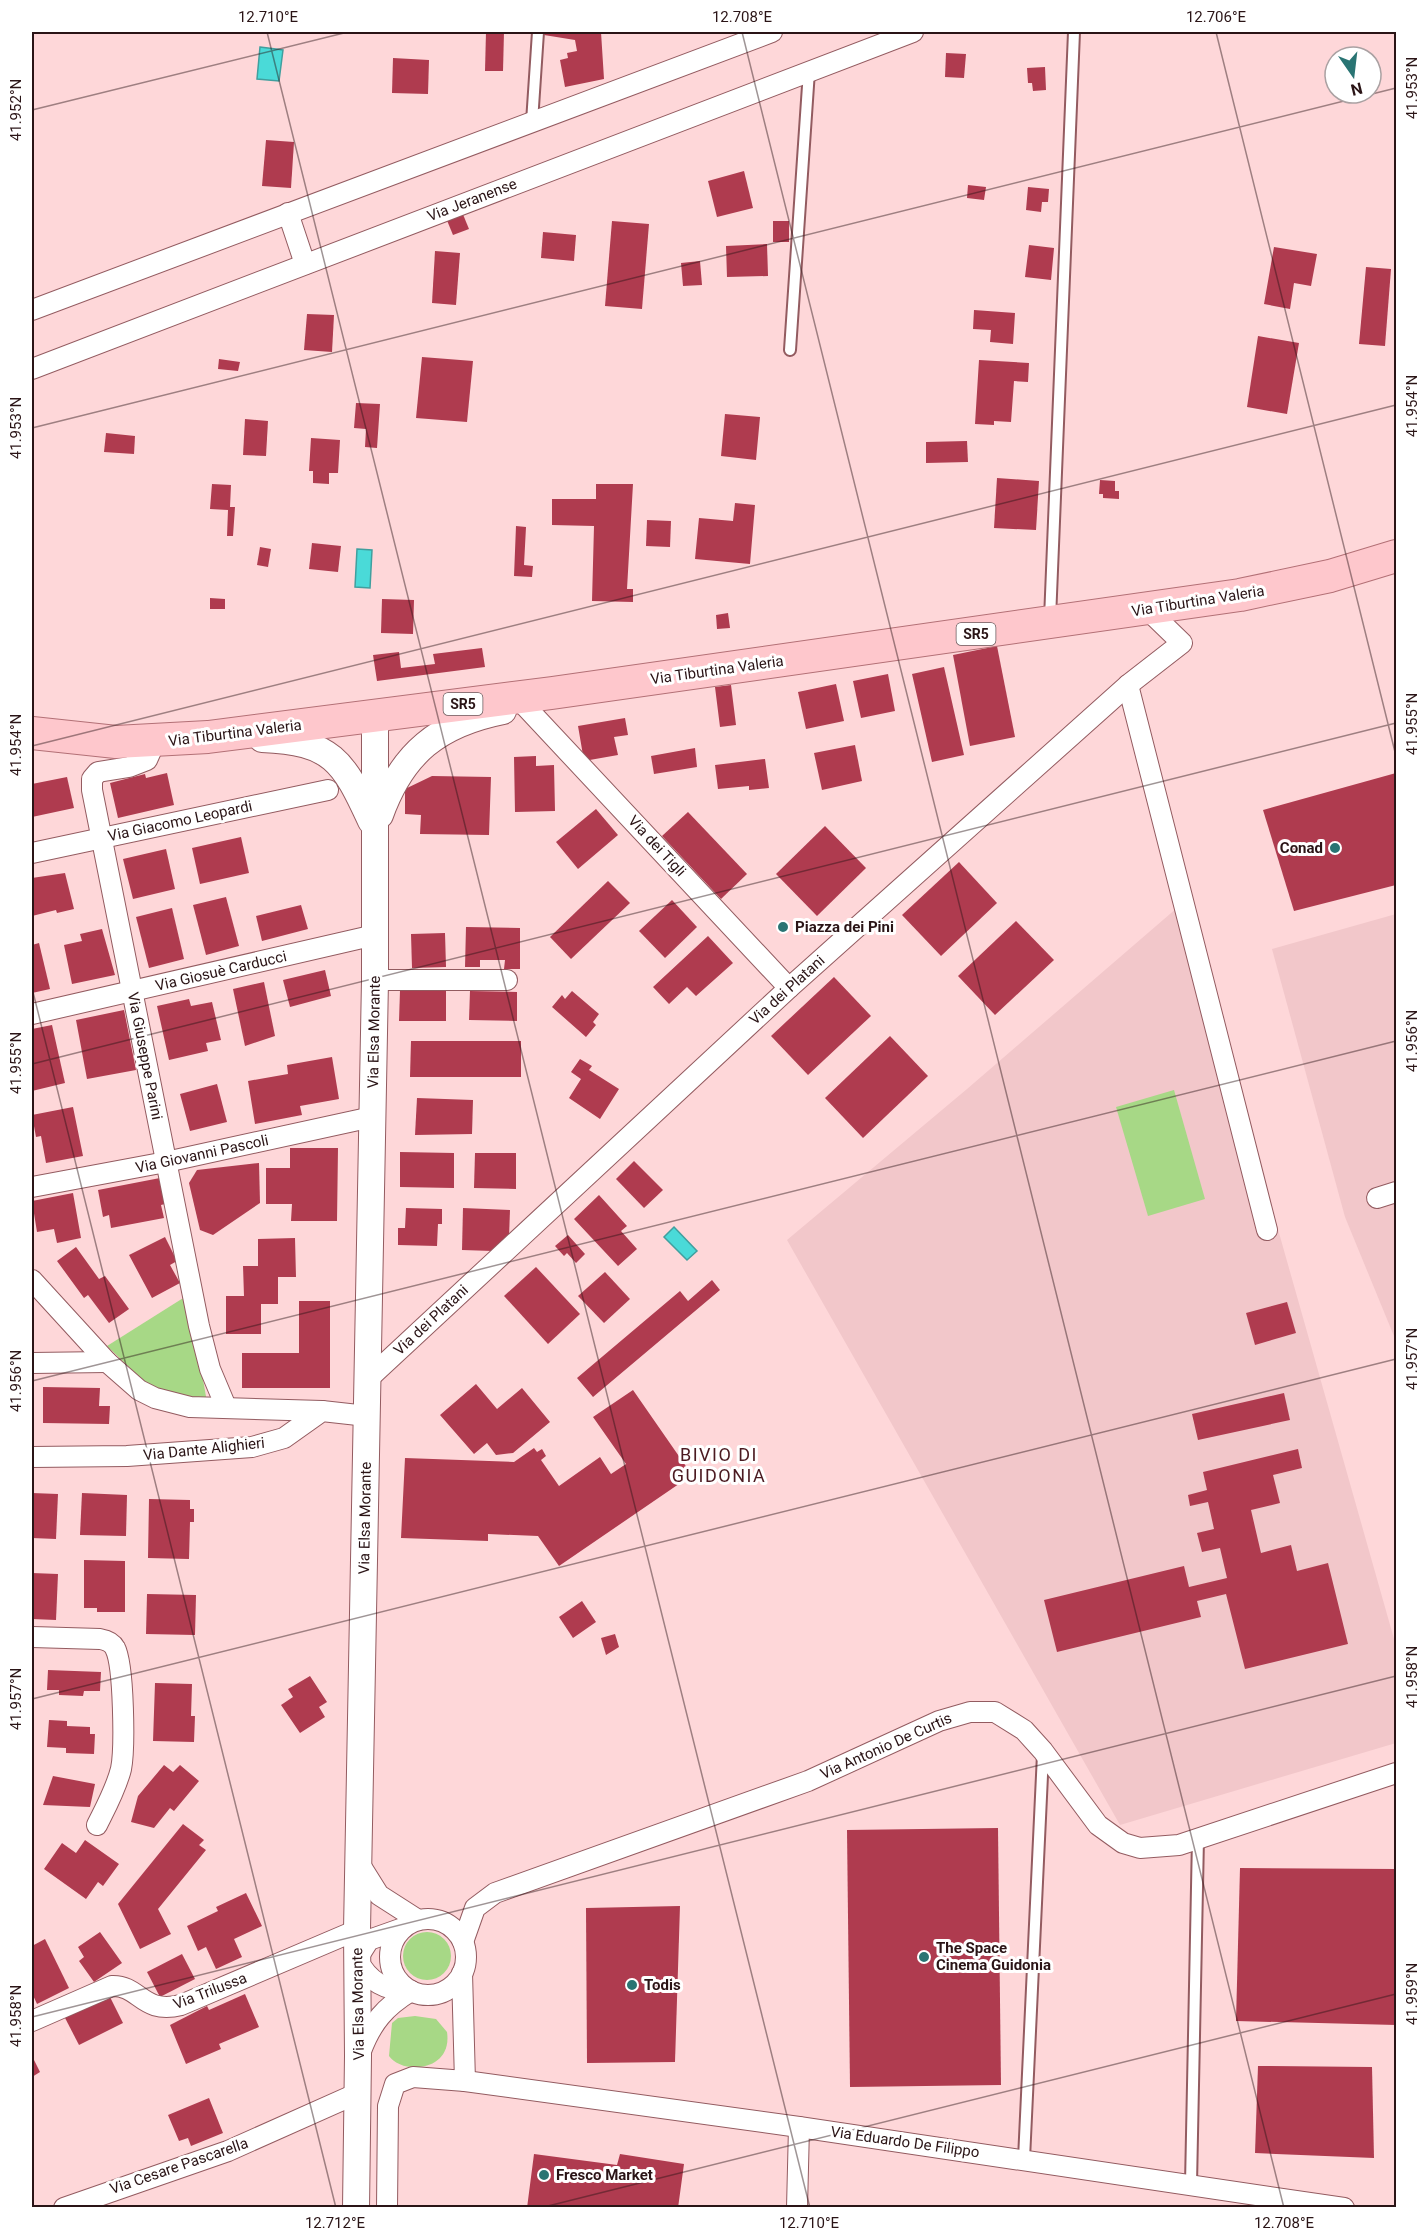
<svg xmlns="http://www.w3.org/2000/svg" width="1428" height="2239" font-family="Roboto,sans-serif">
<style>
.built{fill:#f2c7ca}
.green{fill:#a7d886}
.water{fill:#4adad8;stroke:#409f9e;stroke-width:1.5}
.building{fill:#af3b4f}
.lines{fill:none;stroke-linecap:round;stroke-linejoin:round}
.service-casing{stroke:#935b60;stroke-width:14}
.minor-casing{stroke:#935b60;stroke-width:22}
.tertiary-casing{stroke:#935b60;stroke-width:28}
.primary-casing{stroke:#b37076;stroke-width:34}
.service{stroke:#fff;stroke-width:10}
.minor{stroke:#fff;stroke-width:20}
.tertiary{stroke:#fff;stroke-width:26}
.primary{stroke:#fec7cc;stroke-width:32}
.ticks{fill:none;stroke:#2a1416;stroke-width:1.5;stroke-opacity:0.45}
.poi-dot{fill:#297473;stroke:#fff;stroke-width:2}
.labels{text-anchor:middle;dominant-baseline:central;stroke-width:6;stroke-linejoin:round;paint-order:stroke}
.shield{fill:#fff;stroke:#6a5a5c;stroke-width:1.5}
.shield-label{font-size:14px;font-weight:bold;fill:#2a1416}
.street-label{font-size:15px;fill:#2a1416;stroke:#fff}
.poi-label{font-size:15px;font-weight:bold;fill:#2a1416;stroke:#fff;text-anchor:start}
.quarter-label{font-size:18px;letter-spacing:1.5px;fill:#4b1a21;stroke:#fff}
.neatline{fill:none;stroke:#2a1416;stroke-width:2}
.ticks-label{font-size:15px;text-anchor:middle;fill:#2a1416}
</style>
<rect width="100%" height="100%" fill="#fed7d9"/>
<g class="built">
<polygon points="1185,901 1396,1646 1396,1743 1120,1825 787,1240 967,1089"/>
<polygon points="1396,914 1396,1341 1345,1217 1272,949"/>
</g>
<g class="green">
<polygon points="1174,1090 1205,1199 1148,1216 1116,1107"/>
<polygon points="188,1295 207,1402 152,1389 107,1346"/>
<circle cx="427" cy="1956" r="24"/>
<path d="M415,2016L436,2019L447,2032C453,2072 402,2075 389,2056L392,2023L398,2018Z"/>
</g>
<g class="water">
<polygon points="260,47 283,50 279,81 257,79"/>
<polygon points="357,549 372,550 370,588 355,587"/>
<polygon points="674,1227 697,1251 687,1260 664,1237"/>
</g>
<g class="building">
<polygon points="486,32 504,32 503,71 485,71"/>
<polygon points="544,32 601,32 604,79 565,87 560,60 568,58 567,53 577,51 575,40 544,35"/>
<polygon points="946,53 966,54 964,78 945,77"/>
<polygon points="393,58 429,60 428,94 392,93"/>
<polygon points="1045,67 1046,90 1033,91 1032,83 1028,83 1027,68"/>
<polygon points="266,140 294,142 291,188 262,186"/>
<polygon points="744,171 753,208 717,217 708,181"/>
<polygon points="968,185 986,187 984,200 967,198"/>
<polygon points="1028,187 1049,189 1048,202 1042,202 1041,212 1026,210"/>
<polygon points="462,212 469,229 453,235 446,218"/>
<polygon points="612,221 649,224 642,309 605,306"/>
<rect x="773" y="221" width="16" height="21"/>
<polygon points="543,232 576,235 574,261 541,258"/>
<polygon points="767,244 768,276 727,277 726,246"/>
<polygon points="1029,245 1054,248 1051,280 1025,277"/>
<polygon points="1274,247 1317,254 1311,286 1294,283 1290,309 1264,304"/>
<polygon points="435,251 460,253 456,305 432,303"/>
<polygon points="700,261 702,285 683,286 681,263"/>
<polygon points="1366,267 1391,269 1385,346 1359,344"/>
<polygon points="974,310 1015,313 1013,344 990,342 991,330 973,329"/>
<polygon points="307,314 334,315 332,352 304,350"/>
<polygon points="1258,336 1299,343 1287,414 1247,407"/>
<polygon points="422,357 473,361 467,422 416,418"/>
<polygon points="219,359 240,362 238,371 218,369"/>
<polygon points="979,360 1029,363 1028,382 1014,381 1011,422 994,421 994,425 975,424"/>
<polygon points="356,403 380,404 377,448 365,447 366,429 354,428"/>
<polygon points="725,414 760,417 756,460 721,456"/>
<polygon points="245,419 268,421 266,456 243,455"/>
<polygon points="106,433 135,436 134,454 104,452"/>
<polygon points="311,438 340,440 338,473 329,473 329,484 313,483 313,471 309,471"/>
<polygon points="967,441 968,462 926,463 926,442"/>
<polygon points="997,478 1039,481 1036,530 994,528"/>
<polygon points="1100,480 1115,481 1115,491 1119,491 1119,499 1103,498 1103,494 1099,494"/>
<polygon points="212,484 231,485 230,507 235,507 233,536 227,536 228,510 210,509"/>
<polygon points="596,484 633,484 627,589 633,589 633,602 592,601 594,526 552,525 552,499 596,499"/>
<polygon points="735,503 755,505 750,564 695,559 699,518 733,521"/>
<polygon points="647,520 671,521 670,547 646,546"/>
<polygon points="516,526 526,527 524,565 533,566 532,577 514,576"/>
<polygon points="312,543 341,546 338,572 309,569"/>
<polygon points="260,547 271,549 268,567 257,565"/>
<polygon points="210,598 225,599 225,609 210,609"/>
<polygon points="382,599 414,600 413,634 381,633"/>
<polygon points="728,613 730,628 717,629 716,615"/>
<polygon points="997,646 1015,737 970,746 953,655"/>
<polygon points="482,648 485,667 377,681 373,655 399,652 401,668 435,664 433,654"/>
<polygon points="944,667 964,755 932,762 912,674"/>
<polygon points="888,674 895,711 861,718 853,681"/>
<polygon points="836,684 844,721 806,729 798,692"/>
<polygon points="731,685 736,725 720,727 715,687"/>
<polygon points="625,718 628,735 614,737 618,755 584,761 578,726"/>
<polygon points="855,745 862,781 822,790 814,753"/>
<polygon points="695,748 697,767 654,774 651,756"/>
<polygon points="536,756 536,766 554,765 555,811 515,812 514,757"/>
<polygon points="765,759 769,788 749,790 749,786 718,789 715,765"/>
<polygon points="167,773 174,805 118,818 110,783 145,774 146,778"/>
<polygon points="1396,773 1396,885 1294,911 1263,810"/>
<polygon points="432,776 491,777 489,835 420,834 421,815 405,814 405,789"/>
<polygon points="67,777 74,808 32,817 32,784"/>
<polygon points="596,809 618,835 578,869 556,842"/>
<polygon points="688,812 747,874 721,899 662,836"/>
<polygon points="825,826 866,868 817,916 776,874"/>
<polygon points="241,837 249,873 200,884 192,848"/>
<polygon points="166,849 175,889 133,899 123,859"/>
<polygon points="959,862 997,903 941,956 902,915"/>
<polygon points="65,873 74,909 57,913 56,910 32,916 32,878"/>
<polygon points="608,881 630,903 571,959 550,937"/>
<polygon points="226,897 239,946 206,955 193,905"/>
<polygon points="672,900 697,927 665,958 639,931"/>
<polygon points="301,905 308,929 262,941 256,916"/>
<polygon points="172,908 184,959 149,968 136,917"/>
<polygon points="1016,921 1054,960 995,1015 958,976"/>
<polygon points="466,927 520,928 520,969 504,969 505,960 480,960 480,967 465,967"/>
<polygon points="102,929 115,975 72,984 64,945 82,941 80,934"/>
<polygon points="445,933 446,967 412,968 411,934"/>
<polygon points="708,936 733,963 696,996 687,987 669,1004 653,987"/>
<polygon points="39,943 50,989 32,993 32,945"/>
<polygon points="325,970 331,996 290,1007 283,980"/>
<polygon points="834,977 871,1016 808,1075 771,1036"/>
<polygon points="264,982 275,1036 245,1046 233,989"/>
<polygon points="400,991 446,991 446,1021 399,1021"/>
<polygon points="470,991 517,992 517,1021 469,1020"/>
<polygon points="572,991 599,1014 593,1022 596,1025 586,1037 552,1007 562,995 565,999"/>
<polygon points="189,999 191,1006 212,1002 221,1040 206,1043 208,1051 169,1060 157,1006"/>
<polygon points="124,1010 136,1070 87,1079 76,1020"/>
<polygon points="52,1025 65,1083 32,1091 32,1029"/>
<polygon points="890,1036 928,1076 863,1138 825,1098"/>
<polygon points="411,1041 521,1041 521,1077 410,1077"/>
<polygon points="332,1057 339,1099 300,1106 302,1115 255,1124 248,1081 288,1074 287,1065"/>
<polygon points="580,1059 592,1066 589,1070 619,1089 600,1119 569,1098 581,1079 571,1072"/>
<polygon points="217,1084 227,1122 190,1131 180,1094"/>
<polygon points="417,1098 473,1100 472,1134 415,1135"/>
<polygon points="73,1107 83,1156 46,1163 41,1136 36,1137 32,1115"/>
<polygon points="290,1148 338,1148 337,1221 291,1221 292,1204 266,1204 266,1168 290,1168"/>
<polygon points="400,1152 454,1153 454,1188 400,1187"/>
<polygon points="475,1153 516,1153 516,1189 474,1188"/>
<polygon points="634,1161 663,1190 644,1208 616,1179"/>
<polygon points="259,1163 260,1203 213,1235 200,1230 189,1183 197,1170"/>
<polygon points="160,1178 165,1204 161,1205 164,1218 111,1228 109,1215 103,1217 98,1190"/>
<polygon points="73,1193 81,1238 57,1243 54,1229 37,1232 32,1201"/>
<polygon points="599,1195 627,1226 621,1231 637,1249 618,1266 574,1219"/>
<polygon points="406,1208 442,1209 442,1224 438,1224 437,1246 398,1245 398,1228 405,1228"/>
<polygon points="463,1208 510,1210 509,1237 493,1251 462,1250"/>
<polygon points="568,1235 585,1254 576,1263 567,1253 564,1256 555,1246"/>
<polygon points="165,1237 177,1261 170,1265 180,1283 152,1298 129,1255"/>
<polygon points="295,1238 296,1277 278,1277 278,1304 261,1304 261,1334 226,1334 226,1296 244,1296 243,1266 258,1266 258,1239"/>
<polygon points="76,1247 99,1279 105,1276 129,1309 109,1323 88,1295 84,1298 57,1261"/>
<polygon points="536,1267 580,1314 548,1344 504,1296"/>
<polygon points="605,1272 630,1299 604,1323 578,1296"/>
<polygon points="712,1280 720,1290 593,1397 577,1378 680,1291 688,1301"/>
<polygon points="299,1301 330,1301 330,1388 242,1388 242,1353 299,1353"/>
<polygon points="1287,1302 1296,1333 1255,1345 1246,1313"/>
<polygon points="476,1384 497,1409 522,1388 550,1422 513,1453 496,1455 487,1443 474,1454 440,1415"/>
<polygon points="43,1387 100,1388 99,1406 110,1406 109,1424 43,1423"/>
<polygon points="633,1390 692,1475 559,1566 538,1536 488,1534 488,1541 401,1538 405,1458 514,1462 534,1448 537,1452 542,1449 546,1456 541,1460 559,1486 600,1457 611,1474 626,1464 593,1417"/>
<polygon points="1284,1393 1290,1420 1198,1440 1192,1414"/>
<polygon points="1298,1449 1302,1468 1273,1475 1280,1503 1251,1510 1261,1553 1291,1545 1297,1571 1328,1563 1348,1644 1245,1669 1226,1594 1197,1601 1201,1617 1057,1652 1044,1600 1184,1566 1189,1587 1227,1578 1220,1548 1202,1552 1197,1533 1214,1529 1208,1502 1190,1506 1188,1495 1207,1490 1203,1472"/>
<polygon points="32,1493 58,1494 56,1539 32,1538"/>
<polygon points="82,1493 127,1495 126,1536 80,1535"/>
<polygon points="149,1499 190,1500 190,1509 194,1509 194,1522 190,1522 189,1559 148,1558"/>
<polygon points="84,1560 125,1561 125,1612 97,1612 97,1608 84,1608"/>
<polygon points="32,1573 58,1574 56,1620 32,1619"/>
<polygon points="147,1594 196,1595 195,1635 146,1634"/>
<polygon points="582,1601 596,1622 573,1638 559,1617"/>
<polygon points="615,1634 619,1647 606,1655 601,1638"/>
<polygon points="48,1670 101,1672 100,1691 84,1691 83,1696 59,1695 59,1690 47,1690"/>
<polygon points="310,1676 327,1702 319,1707 325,1717 300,1733 281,1705 293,1697 288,1689"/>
<polygon points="155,1683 192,1684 191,1716 195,1716 194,1742 153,1741"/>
<polygon points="49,1720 67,1721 67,1726 90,1727 90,1734 95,1734 94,1754 66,1753 66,1748 47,1747"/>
<polygon points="164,1765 173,1772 180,1765 199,1781 174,1811 170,1808 154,1828 131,1822 138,1796"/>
<polygon points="53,1776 95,1784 90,1807 43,1805"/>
<polygon points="183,1824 204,1840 199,1845 206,1850 158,1909 171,1934 140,1949 118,1904"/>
<polygon points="998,1828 1001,2085 850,2087 847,1830"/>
<polygon points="85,1840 119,1864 103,1886 98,1882 86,1899 44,1869 62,1843 76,1853"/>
<polygon points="1240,1868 1396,1869 1396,2025 1236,2021"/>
<polygon points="246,1893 262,1926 234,1939 242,1957 216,1969 206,1947 198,1951 187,1926 218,1911 216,1907"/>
<polygon points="680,1906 675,2062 587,2063 586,1908"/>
<polygon points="100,1932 122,1963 94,1982 79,1961 84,1957 78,1947"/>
<polygon points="45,1939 69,1988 37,2004 32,1993 32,1946"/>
<polygon points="182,1954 195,1979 160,1997 147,1972"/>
<polygon points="107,1991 123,2023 79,2045 63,2014"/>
<polygon points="245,1994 259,2027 219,2044 221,2049 186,2064 170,2025 207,2006 209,2010"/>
<polygon points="32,2056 40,2072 32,2077"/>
<polygon points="1258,2066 1372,2067 1374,2158 1255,2153"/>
<polygon points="209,2098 223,2133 191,2146 188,2138 179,2141 168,2115"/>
<polygon points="534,2154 617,2165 620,2154 684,2164 678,2208 527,2208"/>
</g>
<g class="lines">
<g class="service-casing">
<g id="service">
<polyline points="532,122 538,32"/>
<polyline points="790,350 809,71"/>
<polyline points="1050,619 1074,32"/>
<polyline points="1024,2159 1043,1754"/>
<polyline points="1191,2184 1198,1838"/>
</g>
</g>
<g class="minor-casing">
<g id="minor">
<polyline points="288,213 305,264"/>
<polyline points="32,310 772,32"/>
<polyline points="32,369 913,32"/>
<polyline points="1128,685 1267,1230"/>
<polyline points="524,705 789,988"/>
<polyline points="151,742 151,751 147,760 129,767 98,772 92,779 92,790 199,1326 210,1369 226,1407"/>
<polyline points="32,853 328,790"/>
<polyline points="375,980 507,980"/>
<polyline points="32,1014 375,935"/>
<polyline points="32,1187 166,1162 372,1117"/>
<polyline points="1377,1198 1396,1192"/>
<polyline points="32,1280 107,1362 139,1390 155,1398 190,1407 322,1411"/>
<polyline points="32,1363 107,1362"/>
<polyline points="367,1380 789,988 1128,685 1182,643 1148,610"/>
<polyline points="32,1457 127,1456 252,1447 284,1438 322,1411 367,1416"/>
<path d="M32,1637L100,1639C106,1640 112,1642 115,1648C124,1665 125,1749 121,1769C116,1789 106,1807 97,1825"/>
<polyline points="359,1863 379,1895 418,1920"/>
<circle cx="428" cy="1957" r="38"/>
<path d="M403,1928L369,1940L357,1959C369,1982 385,1991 411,1991"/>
<polyline points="463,1942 475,1908 495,1893 808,1781 939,1721 970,1712 995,1712 1024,1730 1043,1751 1098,1825 1123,1843 1140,1848 1179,1845 1396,1773"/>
<path d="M32,2021L112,1986C140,1985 142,2015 181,2005L357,1930"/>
<path d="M361,2051C372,2022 385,2007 411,1991"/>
<polyline points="465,2081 799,2127 1344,2208"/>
<polyline points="64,2208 228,2151 358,2093"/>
<polyline points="387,2208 388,2106 395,2084 413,2077 465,2081 462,1973"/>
<polyline points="797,2208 799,2127"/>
</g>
</g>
<g class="tertiary-casing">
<g id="tertiary">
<path d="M262,739C332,742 343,760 371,821"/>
<path d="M380,815C402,753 438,724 503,711"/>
<polyline points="356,2208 358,2056 357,1930 375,980 375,714"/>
</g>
</g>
<g class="primary-casing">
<polyline id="primary" points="32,733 116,742 208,737 552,693 1240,595 1330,576 1396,556"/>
</g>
<use href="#service" class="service"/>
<use href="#minor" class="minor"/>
<use href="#tertiary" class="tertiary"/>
<use href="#primary" class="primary"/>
</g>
<path class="ticks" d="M267,32L810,2208M742,32L1284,2208M1216,32L1396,756M32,110L348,32M32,428L1396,88M32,746L1396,405M32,988L336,2208M32,1064L1396,723M32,1381L1396,1041M32,1699L1396,1359M32,2017L1396,1676M540,2208L1396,1994"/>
<g class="poi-dot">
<circle cx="1335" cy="848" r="6"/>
<circle cx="783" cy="927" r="6"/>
<circle cx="924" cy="1957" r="6"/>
<circle cx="632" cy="1985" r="6"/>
<circle cx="544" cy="2175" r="6"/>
</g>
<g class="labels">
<g class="shield">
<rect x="956.5" y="623" width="39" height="22" rx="4.5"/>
<rect x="443.5" y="693" width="39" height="22" rx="4.5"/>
</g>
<g class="shield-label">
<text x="976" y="634">SR5</text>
<text x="463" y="704">SR5</text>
</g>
<g class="street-label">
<text transform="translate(472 200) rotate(-21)">Via Jeranense</text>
<text transform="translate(1198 601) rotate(-9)">Via Tiburtina Valeria</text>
<text transform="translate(717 670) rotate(-8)">Via Tiburtina Valeria</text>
<text transform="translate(235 733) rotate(-7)">Via Tiburtina Valeria</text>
<text transform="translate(180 821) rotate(-12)">Via Giacomo Leopardi</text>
<text transform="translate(657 846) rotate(47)">Via dei Tigli</text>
<text transform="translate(221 971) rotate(-13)">Via Giosuè Carducci</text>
<text transform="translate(787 990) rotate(-42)">Via dei Platani</text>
<text transform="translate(374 1032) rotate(-89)">Via Elsa Morante</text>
<text transform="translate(145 1056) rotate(79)">Via Giuseppe Parini</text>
<text transform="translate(202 1154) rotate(-12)">Via Giovanni Pascoli</text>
<text transform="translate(431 1320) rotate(-43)">Via dei Platani</text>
<text transform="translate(204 1449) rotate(-6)">Via Dante Alighieri</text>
<text transform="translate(365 1518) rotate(-89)">Via Elsa Morante</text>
<text transform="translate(886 1746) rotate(-24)">Via Antonio De Curtis</text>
<text transform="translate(210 1991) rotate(-21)">Via Trilussa</text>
<text transform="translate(358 2004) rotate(-91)">Via Elsa Morante</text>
<text transform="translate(905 2142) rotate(8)">Via Eduardo De Filippo</text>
<text transform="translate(179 2166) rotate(-19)">Via Cesare Pascarella</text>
</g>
<g class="poi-label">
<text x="1323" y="848" text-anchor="end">Conad</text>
<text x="795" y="927">Piazza dei Pini</text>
<text x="936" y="1948">The Space<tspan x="936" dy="17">Cinema Guidonia</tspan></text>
<text x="644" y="1985">Todis</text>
<text x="556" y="2175">Fresco Market</text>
</g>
<g class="quarter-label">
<text x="719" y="1454">BIVIO DI<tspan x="719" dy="21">GUIDONIA</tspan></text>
</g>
</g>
<rect width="1428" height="2239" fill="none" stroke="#ffffff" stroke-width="66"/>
<g transform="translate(1353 75) rotate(166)"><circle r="28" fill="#ffffff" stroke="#aaa1a2" stroke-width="1.5"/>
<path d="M0-4.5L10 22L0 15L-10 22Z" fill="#297473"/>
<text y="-9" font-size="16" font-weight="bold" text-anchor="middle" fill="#2a1416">N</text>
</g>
<rect x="33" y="33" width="1362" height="2173" class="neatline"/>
<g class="ticks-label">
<text x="268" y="22">12.710°E</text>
<text x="742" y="22">12.708°E</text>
<text x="1216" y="22">12.706°E</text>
<text transform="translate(1412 88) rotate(-90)" y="5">41.953°N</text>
<text transform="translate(16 110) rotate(-90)" y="5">41.952°N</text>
<text transform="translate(1412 406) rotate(-90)" y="5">41.954°N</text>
<text transform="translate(16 428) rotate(-90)" y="5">41.953°N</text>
<text transform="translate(1412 724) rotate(-90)" y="5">41.955°N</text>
<text transform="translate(16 745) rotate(-90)" y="5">41.954°N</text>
<text transform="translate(1412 1041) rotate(-90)" y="5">41.956°N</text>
<text transform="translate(16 1063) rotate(-90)" y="5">41.955°N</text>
<text transform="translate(1412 1359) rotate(-90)" y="5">41.957°N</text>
<text transform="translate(16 1381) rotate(-90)" y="5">41.956°N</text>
<text transform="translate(1412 1677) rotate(-90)" y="5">41.958°N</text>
<text transform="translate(16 1699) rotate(-90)" y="5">41.957°N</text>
<text transform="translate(1412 1994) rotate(-90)" y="5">41.959°N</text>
<text transform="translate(16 2016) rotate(-90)" y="5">41.958°N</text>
<text x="335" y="2228">12.712°E</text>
<text x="809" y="2228">12.710°E</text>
<text x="1284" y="2228">12.708°E</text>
</g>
</svg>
